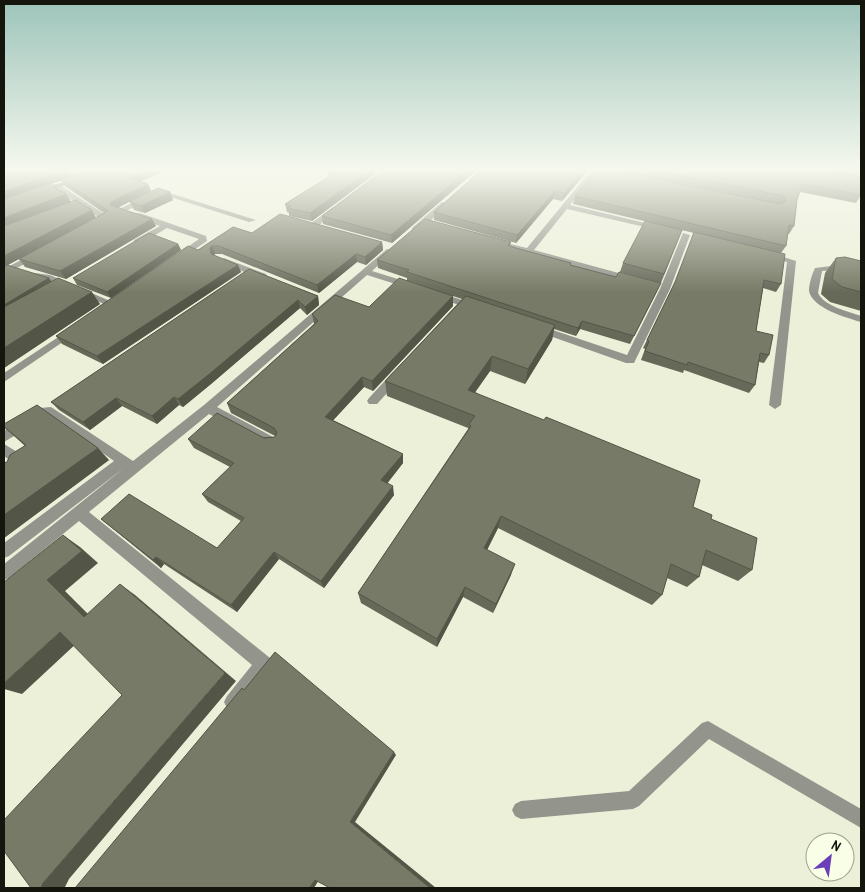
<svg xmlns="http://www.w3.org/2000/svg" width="865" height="892" font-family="'Archivo Narrow',sans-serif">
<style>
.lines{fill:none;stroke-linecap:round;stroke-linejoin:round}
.lane{fill:#93958c;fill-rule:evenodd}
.street{fill:#93958c;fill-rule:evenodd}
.secondary{fill:#696c5e;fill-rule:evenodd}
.wall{fill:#666958;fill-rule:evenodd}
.shaded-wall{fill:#535547}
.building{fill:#777a66;stroke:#535547}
</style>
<rect width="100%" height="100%" fill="#ecf0d9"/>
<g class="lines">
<g class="lane">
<path d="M840,265L861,269V273L840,270L822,271L818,293C825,307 848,311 861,316V322C847,318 812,308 809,291C809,284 812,274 815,268Z"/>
<polygon points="708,721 861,809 861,828 709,739 639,806 633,809 521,819 515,816 512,810 515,804 521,801 629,791 702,723"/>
</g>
<g class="street">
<polygon points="62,169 69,169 84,177 79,178"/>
<polygon points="366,169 378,169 388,172 385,174"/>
<polygon points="466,169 479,169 484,171 481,173"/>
<polygon points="592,169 598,169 570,205 662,227 662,231 567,209 534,250 637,278 637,282 631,282 491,244 491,240 494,240 527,248"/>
<polygon points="52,184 58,184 106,215 160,190 256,220 249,222 161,194 97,225 93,223 100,218 52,188"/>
<polygon points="442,202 449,204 418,232 412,232 412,228"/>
<polygon points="332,208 339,210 319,225 327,228 327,232 310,228 310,224"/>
<polygon points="134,213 140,213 206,236 207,241 179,260 176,259 176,255 199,239 167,228 140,244 134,244 134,240 160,226 134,217"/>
<polygon points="683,233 690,235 670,289 634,363 626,363 533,330 532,328 533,326 541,326 627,355 660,289"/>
<polygon points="387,249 394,251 372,271 414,284 414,288 408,288 367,275 217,407 277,439 279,442 277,445 269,445 209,414 89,512 270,658 273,664 270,670 239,708 233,711 227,708 224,702 227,696 252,665 79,521 9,578 4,580 4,564 124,468 9,556 4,558 4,543 114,461 49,415 4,442 4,431 40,408 51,407 133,461 204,405"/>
<polygon points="768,252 796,261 781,405 775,409 769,405 787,262 765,257 765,253"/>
<polygon points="34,253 41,255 4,275 4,269"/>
<polygon points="224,258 266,274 267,276 266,278 260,278 221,263 220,261"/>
<polygon points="35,273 50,275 117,304 115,306 109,306 48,281 44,282 32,278 32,274"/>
<polygon points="437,292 478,305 480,307 475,310 434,297 434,293"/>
<polygon points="72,328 77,331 76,333 4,382 4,373"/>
<polygon points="397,371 403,375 401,378 377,404 369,404 367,401 369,398 393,372"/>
<polygon points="4,444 24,456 25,460 21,472 4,481 4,469 12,462 4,456"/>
</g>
<polygon class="secondary" points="100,169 108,169 42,194 35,192"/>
</g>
<g class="wall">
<path d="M4,169L72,175L80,173L72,169H168L141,181L148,184L151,191L119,207L156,226L66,279L25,267L19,259L28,254L6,266L49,278L52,282L100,304L4,368ZM61,180L65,186L104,213L96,218L92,210L71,202L66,194L50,184Z"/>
<polygon points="478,169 392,243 323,224 322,216"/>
<polygon points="482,169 589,169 562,201 553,199 516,243 434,220 434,212"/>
<polygon points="609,169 861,169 861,195 856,203 800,192 797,200 794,226 789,234 788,234 786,246 781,253 781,284 776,292 763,288 756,331 769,355 764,363 759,362 755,385 749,393 684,370 683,373 641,360 645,349 643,348 673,287 694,233 573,204 575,196"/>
<polygon points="327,171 375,174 312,221 289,216 289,213 287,212 285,204 328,177"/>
<polygon points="170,192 173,200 145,213 134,210 130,202"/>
<polygon points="682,230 661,283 620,272 623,263"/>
<polygon points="252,233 382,242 383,250 366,265 357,262 319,293 222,254 215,254 214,255 241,272 103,364 62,344 56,336 198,250"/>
<polygon points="511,242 510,246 657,291 630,344 580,329 576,336 554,329 552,340 525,384 490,371 475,392 693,507 711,519 752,570 738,581 702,565 699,577 687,587 667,578 662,595 652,605 498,528 487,550 511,575 493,613 463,597 437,647 361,603 358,593 468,429 468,428 387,396 385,381 462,299 407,281 407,278 378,268 377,260"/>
<polygon points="178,244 181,250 111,298 77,285 73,278"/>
<polygon points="836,258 861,261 861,311 830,302 821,294 825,273"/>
<polygon points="249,269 318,296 319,305 307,315 300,308 211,384 183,407 179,405 157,424 122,406 90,430 59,410 51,402"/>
<polygon points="453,296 453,306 373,391 364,387 333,420 403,454 403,463 387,483 394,495 324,588 279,559 237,612 164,564 161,568 101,519 217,548 241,521 208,502 202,494 230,467 194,448 188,439 275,437 275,436 231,413 227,403 314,324 312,314"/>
<polygon points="4,427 109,460 4,538 4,463 7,462 25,446"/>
<polygon points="861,461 861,489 860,488 860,462"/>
</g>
<g class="shaded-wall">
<polygon points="79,169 95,169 81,173"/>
<polygon points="150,169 168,169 133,185 130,178"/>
<polygon points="371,169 374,169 375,174 312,221 310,213"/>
<polygon points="469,169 478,169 392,243 391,235"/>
<polygon points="585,169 589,169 562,201 564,193"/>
<polygon points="68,170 72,177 4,200 4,192"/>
<polygon points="148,184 151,191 115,209 110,205 111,202"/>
<polygon points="555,191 553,199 516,243 517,235"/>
<polygon points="170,192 173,200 145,213 141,206"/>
<polygon points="66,194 71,202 4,227 4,218"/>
<polygon points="92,210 96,218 4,267 4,256"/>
<polygon points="152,219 156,226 66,279 60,271"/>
<polygon points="382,242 383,250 366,265 365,257"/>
<polygon points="178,244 181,250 111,298 107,292"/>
<polygon points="212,246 215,254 213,256 211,254 210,248"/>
<polygon points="356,254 357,262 319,293 317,285"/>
<polygon points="238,265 241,272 103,364 97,356"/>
<polygon points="49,278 54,286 4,317 4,305"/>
<polygon points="92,292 100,304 4,368 4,348"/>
<polygon points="318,296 319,305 307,315 305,307"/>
<polygon points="453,296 453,306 373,391 372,381"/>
<polygon points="298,300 300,308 211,384 183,407 178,399"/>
<polygon points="582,321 580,329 576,336 578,328"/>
<polygon points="555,325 552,340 525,384 528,369"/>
<polygon points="492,356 490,371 467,404 468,390"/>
<polygon points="362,377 364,387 328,426 325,417"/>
<polygon points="174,397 179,405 157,424 152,416"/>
<polygon points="116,398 122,406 90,430 83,422"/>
<polygon points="98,448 109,460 4,538 4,515"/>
<polygon points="403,454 403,463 383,489 381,480"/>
<polygon points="393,486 394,495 324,588 321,581"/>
<polygon points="501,516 498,528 482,560 484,548"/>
<polygon points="63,535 80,547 98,563 65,591 101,627 84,617 47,580"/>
<polygon points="274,552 279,559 237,612 231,605"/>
<polygon points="156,557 164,564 161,568 153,560"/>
<polygon points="515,564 511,575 493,613 496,604"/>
<polygon points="120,584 135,595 236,681 69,879 65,887 66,888 41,888 43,883 225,673"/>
<polygon points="465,587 463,597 437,647 437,639"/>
<polygon points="60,632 79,641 22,694 4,689 4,683"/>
<polygon points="394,752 396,755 355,822 436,888 430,888 350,822"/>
<polygon points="322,875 314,888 309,888 315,880"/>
</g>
<g class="building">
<polygon points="4,169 66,169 68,170 4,192"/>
<polygon points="92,169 150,169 130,178 148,184 111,202 110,205 152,219 60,271 19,259 108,211 61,179"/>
<polygon points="331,169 371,169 310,213 287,208 291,206 285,204 335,173 327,171"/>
<polygon points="385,169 469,169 391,235 322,216"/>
<polygon points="483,169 585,169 564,193 555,191 517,235 434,212"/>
<polygon points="597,169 609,169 780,204 786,201 784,196 648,169 824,169 861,178 861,195 802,184 797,200 794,226 789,225 786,246 575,196"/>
<polygon points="850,169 861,169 861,171"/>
<polygon points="48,184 66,194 4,218 4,199"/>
<polygon points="158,188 170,192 141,206 130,202"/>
<polygon points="76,200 92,210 4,256 4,226"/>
<polygon points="280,214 382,242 365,257 356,254 317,285 219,246 212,246 210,248 211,254 238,265 97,356 56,336 188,246 198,250 233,227 252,233"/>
<polygon points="425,219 511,242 508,245 512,247 571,263 570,265 616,277 619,272 661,283 634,336 582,321 578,328 407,272 409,270 377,260"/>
<polygon points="645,221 682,230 664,274 623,263"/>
<polygon points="694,232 785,254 781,284 764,280 756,331 773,335 769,355 760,353 755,385 688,362 687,365 645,351 649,341 647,340 675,282"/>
<polygon points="149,233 178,244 107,292 73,278"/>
<polygon points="845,257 861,261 861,292 842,287 832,279 836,258"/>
<polygon points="7,265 49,278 4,305 4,267"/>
<polygon points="249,269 318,296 305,307 298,300 207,376 178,399 174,397 152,416 116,398 83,422 51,402"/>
<polygon points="58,278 92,292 4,348 4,307"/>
<polygon points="399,278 453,296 372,381 362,377 325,417 403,454 381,480 393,486 321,581 274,552 231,605 156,557 153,560 101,519 129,494 217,548 244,518 202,494 234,463 188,439 217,413 264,438 275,437 277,432 274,428 227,403 318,321 312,314 335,295 369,307"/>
<polygon points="466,296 555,325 528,369 492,356 468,390 544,420 546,417 700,480 693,507 712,515 711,519 757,538 752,570 706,550 699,577 671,564 662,595 501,516 484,548 515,564 496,604 465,587 437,639 358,593 471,426 469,424 475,416 385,381"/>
<polygon points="37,405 98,448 4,515 4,463 7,462 10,455 26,445 4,427 4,424"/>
<polygon points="63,535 82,551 47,580 84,617 120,584 225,673 43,883 41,888 31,888 4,851 4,820 122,695 60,632 4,683 4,582"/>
<polygon points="275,652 394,752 350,822 430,888 330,888 315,880 309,888 75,888 242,688 244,690"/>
</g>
<linearGradient id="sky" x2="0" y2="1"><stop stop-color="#9dc4ba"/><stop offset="0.58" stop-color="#f6f8ee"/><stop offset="1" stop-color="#f6f8ee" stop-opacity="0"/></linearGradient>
<rect width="865" height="293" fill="url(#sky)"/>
<rect width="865" height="892" fill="none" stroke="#14150d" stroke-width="10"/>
<g transform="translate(830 857) rotate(29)"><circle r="24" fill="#f9fee6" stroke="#9da18f"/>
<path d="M0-4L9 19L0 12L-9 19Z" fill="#6b3fb7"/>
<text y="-8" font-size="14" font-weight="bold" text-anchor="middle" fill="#14150d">N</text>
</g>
</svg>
